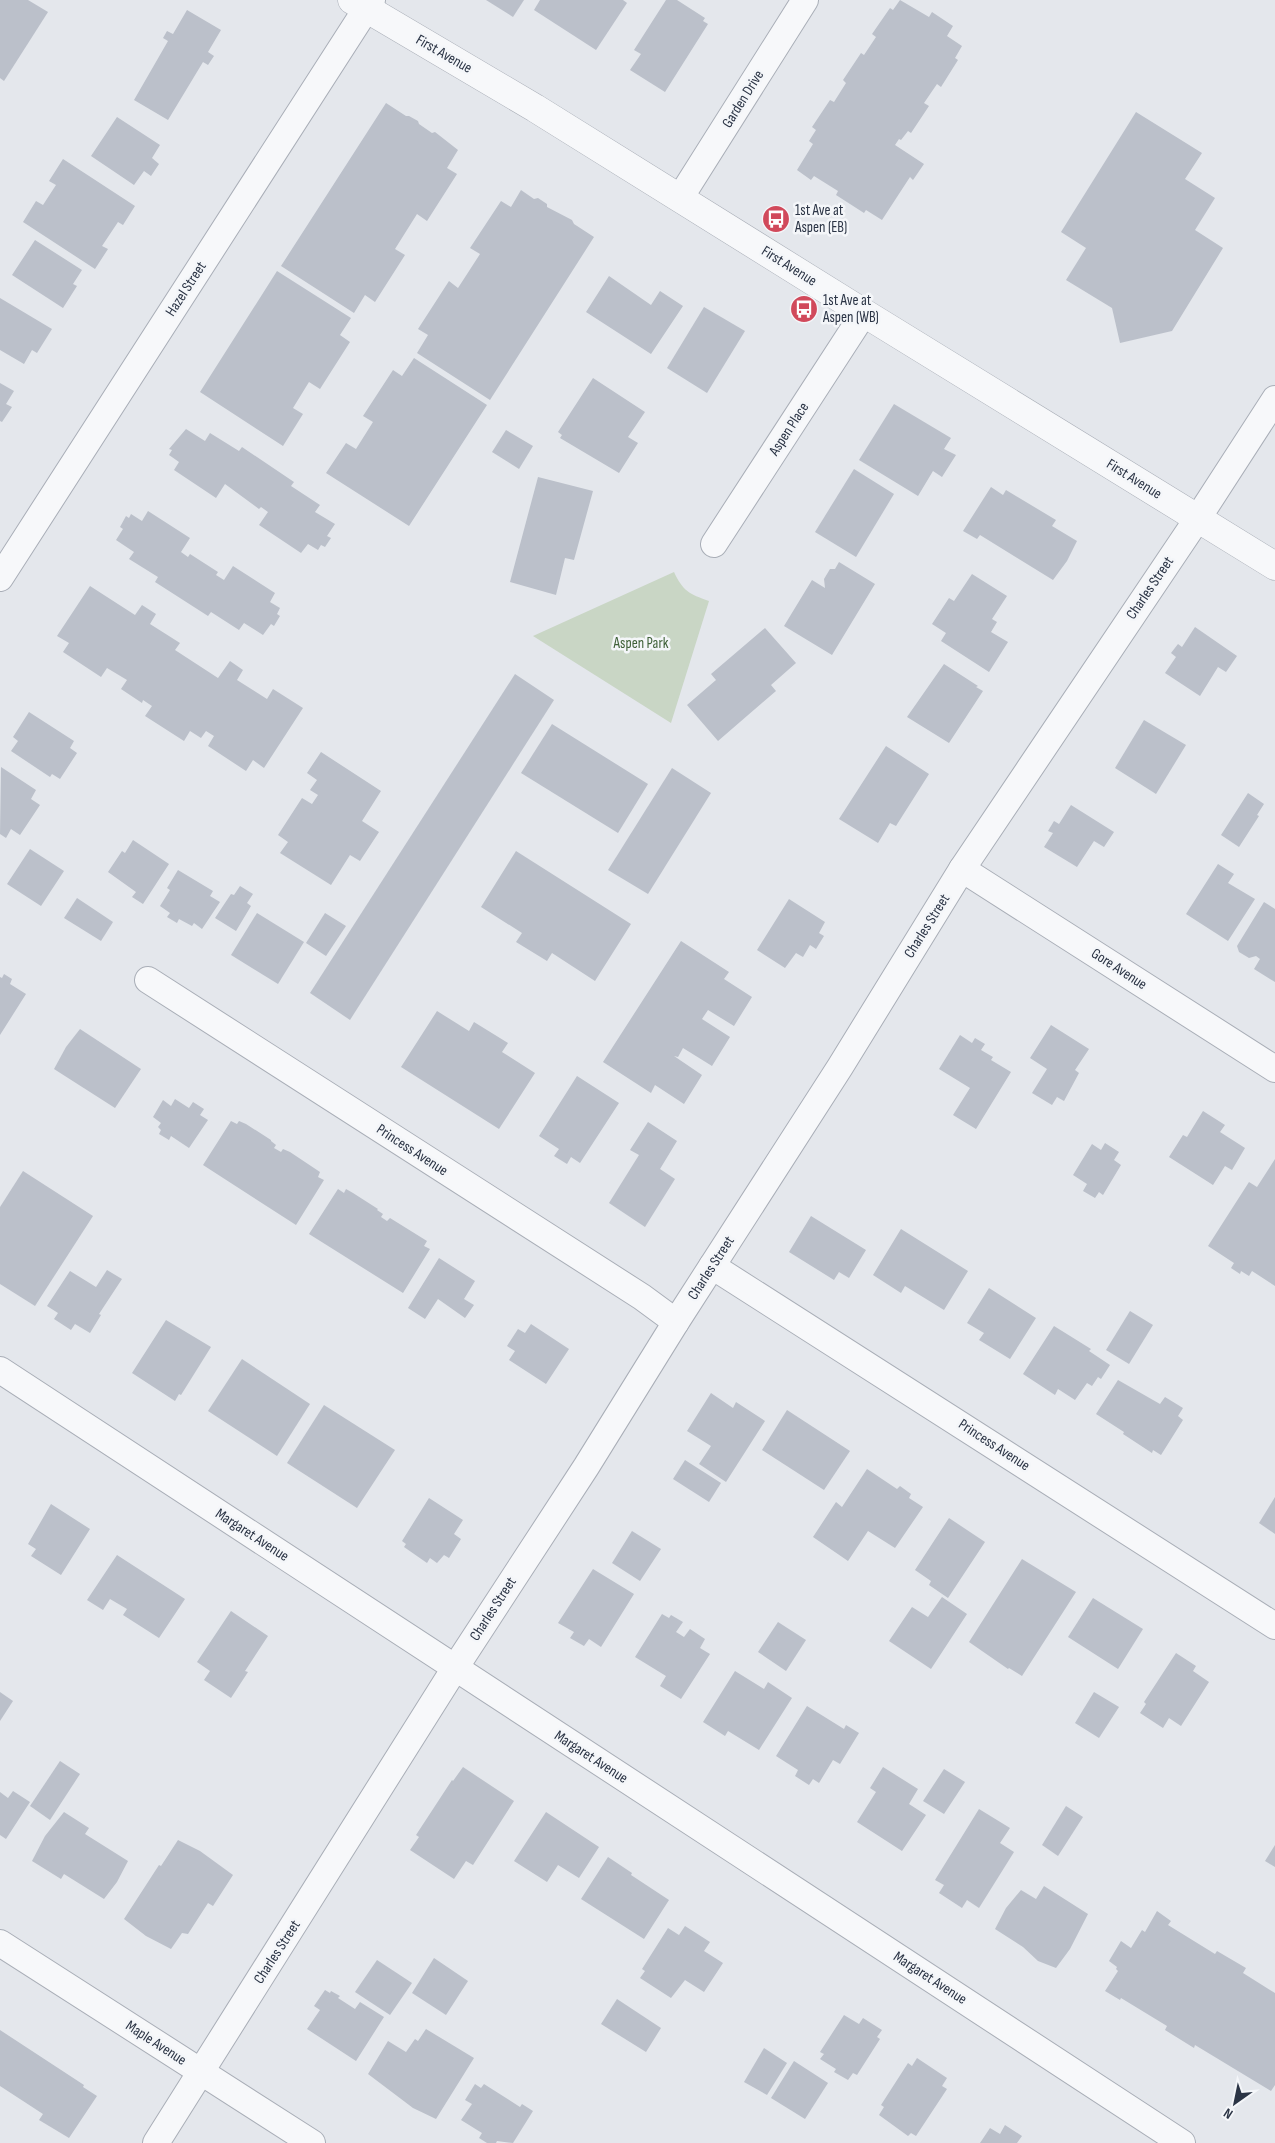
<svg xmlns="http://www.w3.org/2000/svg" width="1275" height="2143" font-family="'Sofia Sans Condensed',sans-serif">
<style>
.green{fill:#c9d6c5}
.building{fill:#bbc0ca}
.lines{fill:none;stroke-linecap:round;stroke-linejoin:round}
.minor-casing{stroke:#a9aeb7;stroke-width:28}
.tertiary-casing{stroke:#a9aeb7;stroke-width:29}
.minor{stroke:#f7f8fa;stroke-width:26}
.tertiary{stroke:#f7f8fa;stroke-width:28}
.labels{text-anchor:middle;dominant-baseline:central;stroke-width:5;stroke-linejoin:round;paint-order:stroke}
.street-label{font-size:15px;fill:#2b3445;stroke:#f4f6f9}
.poi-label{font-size:15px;fill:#2b3445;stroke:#f4f6f9;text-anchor:start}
.park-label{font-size:15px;fill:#3f6138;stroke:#f4f6f9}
</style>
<rect width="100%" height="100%" fill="#e4e7ec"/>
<path class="green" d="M674,572C683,591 689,594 709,601L671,723L533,636Z"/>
<g class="building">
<polygon points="0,0 28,0 48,12 4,81 0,78"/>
<polygon points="486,0 524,0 513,17"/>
<polygon points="540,0 623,0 627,3 596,50 534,10"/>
<polygon points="666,0 677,0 705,18 703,21 708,24 665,92 630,70 641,54 634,50"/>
<polygon points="900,0 929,17 932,12 953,26 947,36 962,46 955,58 958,60 941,87 937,84 924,103 929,106 911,133 908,131 901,140 899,139 895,145 924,164 913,180 910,177 882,220 866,210 864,213 836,195 838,191 814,176 811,180 797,170 813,144 809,141 816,130 812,127 830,100 834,102 846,83 843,80 861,53 864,55 876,37 872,34 890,8 893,10"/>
<polygon points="187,10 221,30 208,52 214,56 208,65 203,62 168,120 134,100 168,41 163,38 167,31 173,34"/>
<polygon points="386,103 406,116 409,116 418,121 419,124 432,133 435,132 458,150 447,168 457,174 427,221 417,214 395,249 405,255 375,302 365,295 354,313 281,266"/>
<polygon points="1136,112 1202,153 1185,179 1215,198 1195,230 1223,248 1172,331 1120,343 1112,308 1066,280 1086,248 1061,232"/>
<polygon points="117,117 160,145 152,158 159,164 151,176 144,171 134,185 91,156"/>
<polygon points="63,159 135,206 123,225 118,222 102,246 108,249 95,269 23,222 36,201 43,205 56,185 49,181"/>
<polygon points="521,190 534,199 538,198 547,204 547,207 572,220 574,224 594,237 490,400 417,353 428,335 418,329 449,281 458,288 480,254 470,248 501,201 511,207"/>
<polygon points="35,240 82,270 73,284 77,286 63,308 12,275"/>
<polygon points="277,271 351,318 340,335 350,342 320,389 309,382 293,408 303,414 283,446 200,392"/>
<polygon points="609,276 651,305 660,291 683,306 651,354 586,312"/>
<polygon points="0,298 52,329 37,353 32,350 24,364 0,350"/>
<polygon points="704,307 745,331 707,393 667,368"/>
<polygon points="414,358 487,405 409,526 326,473 346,443 356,449 373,422 363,416 393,370 402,376"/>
<polygon points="593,378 645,412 628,437 638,443 619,473 560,438 562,435 558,432"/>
<polygon points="0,383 14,391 6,404 12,407 2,422 0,421"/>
<polygon points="894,404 951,438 944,449 956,455 942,477 933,471 918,496 859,460"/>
<polygon points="186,429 205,441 210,433 239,451 242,447 294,482 291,486 320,505 315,512 335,524 327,536 331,538 325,547 321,545 318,550 308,544 301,553 259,525 268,512 261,507 259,509 225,484 216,498 174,470 179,462 169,455 172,450 169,449"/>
<polygon points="506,430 533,446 519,469 492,452"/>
<polygon points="854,469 894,494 856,557 815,532"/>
<polygon points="538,477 593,491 574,560 565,558 556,595 510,582"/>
<polygon points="991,487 1003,495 1006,490 1056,520 1052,526 1077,541 1067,561 1053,580 980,535 977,539 963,531"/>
<polygon points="148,511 190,538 181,552 188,557 190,554 218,572 216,575 224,580 233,566 275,593 270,602 280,608 277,614 280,616 274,626 271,624 263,635 244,623 239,630 211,612 208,616 155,582 158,577 129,559 134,552 116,540 123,529 120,527 126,516 129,518 131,514 142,521"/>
<polygon points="839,562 875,584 832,655 784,626 812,580 825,588 824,579 830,569 835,569"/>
<polygon points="972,574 1007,596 992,619 997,622 991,632 1008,642 989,672 941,641 946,633 932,624 949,598 954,601"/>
<polygon points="90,586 135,615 142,605 156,614 150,624 180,643 175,650 218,678 230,661 243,670 237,680 267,699 273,689 303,708 264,768 253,760 246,771 208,746 214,736 206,731 201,738 190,731 184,741 145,716 152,706 143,700 142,703 121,689 127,680 107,668 101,677 63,652 69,643 57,636"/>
<polygon points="1195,627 1237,656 1226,672 1218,667 1200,696 1165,673 1176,657 1171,653 1178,644 1182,647"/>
<polygon points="765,628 796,663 771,685 776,691 718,741 687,705 716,680 711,674"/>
<polygon points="944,664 978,686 976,687 983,691 949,743 907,717"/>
<polygon points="515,674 554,700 350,1020 310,993"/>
<polygon points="29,712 74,741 70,748 77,753 60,779 52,774 50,777 11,751 18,741 13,737"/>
<polygon points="1144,720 1186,745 1156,794 1115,768"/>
<polygon points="552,724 648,784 618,833 521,773"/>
<polygon points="886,746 929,774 896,826 890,823 878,843 839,819"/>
<polygon points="321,752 381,791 362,821 379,832 360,861 350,855 331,885 280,853 288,842 278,835 302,798 312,804 318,795 310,790 317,780 307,773"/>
<polygon points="1,767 36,790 31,799 40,805 20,835 11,829 6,838 0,834"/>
<polygon points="672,768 711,793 648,894 608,870"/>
<polygon points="1248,793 1264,804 1257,815 1259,816 1239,847 1221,835"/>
<polygon points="1071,805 1114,832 1104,847 1094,841 1077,867 1044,847 1053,833 1048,831 1054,821 1059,824"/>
<polygon points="133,840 169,864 143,904 132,897 136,892 108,872 122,851 125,853"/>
<polygon points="30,849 64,871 41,906 7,884"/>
<polygon points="516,851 631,924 595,981 552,953 547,961 516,942 522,933 481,907"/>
<polygon points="1218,864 1234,874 1228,883 1255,899 1228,941 1186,914"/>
<polygon points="178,870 213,891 210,896 220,902 202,929 194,923 192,926 179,919 177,923 167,917 170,913 160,906 170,890 167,888"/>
<polygon points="240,886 253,894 247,903 251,906 236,931 215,918 231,894 234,895"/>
<polygon points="77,898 113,922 101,941 64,918"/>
<polygon points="789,899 825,922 819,933 824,936 816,949 810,945 803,957 796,953 785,968 757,950"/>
<polygon points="1264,902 1275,909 1275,982 1254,969 1260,959 1256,956 1249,958 1239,952 1237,946"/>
<polygon points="257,913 304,942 278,984 231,955"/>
<polygon points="325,913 346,926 326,956 306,943"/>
<polygon points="681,941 729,972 724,979 752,997 734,1026 708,1010 702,1019 730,1037 712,1066 683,1048 678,1057 674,1056 702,1075 684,1104 655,1085 651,1093 603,1062"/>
<polygon points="4,974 12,979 10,984 26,994 0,1035 0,977 2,978"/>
<polygon points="437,1011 469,1031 474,1022 508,1043 502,1052 535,1073 499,1129 401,1067"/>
<polygon points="1051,1025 1089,1049 1075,1070 1079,1073 1064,1101 1057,1097 1052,1105 1032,1093 1047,1069 1030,1058"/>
<polygon points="80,1029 141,1069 115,1108 54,1069 66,1047"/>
<polygon points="960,1035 972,1043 975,1038 985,1044 981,1050 993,1057 991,1060 1011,1072 976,1129 953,1115 970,1088 939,1069"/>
<polygon points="577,1076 619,1103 580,1163 571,1157 567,1164 554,1156 559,1149 539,1136"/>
<polygon points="175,1099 189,1108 193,1102 204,1109 200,1115 208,1120 189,1148 171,1136 169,1140 159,1134 161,1130 158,1127 161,1123 153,1117 163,1100 171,1106"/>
<polygon points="1203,1111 1225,1125 1220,1132 1245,1148 1232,1170 1225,1166 1213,1185 1169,1157 1183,1135 1187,1137"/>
<polygon points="231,1121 237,1124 239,1121 246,1124 271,1140 271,1141 276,1145 274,1148 281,1152 283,1149 290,1152 320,1172 318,1177 324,1180 296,1225 203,1165"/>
<polygon points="648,1122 677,1141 660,1169 675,1179 645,1227 609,1203 639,1155 630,1150"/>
<polygon points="1105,1143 1119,1152 1114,1160 1121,1165 1103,1195 1099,1192 1095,1198 1083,1191 1087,1184 1073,1175 1092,1144 1101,1150"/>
<polygon points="1275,1159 1275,1286 1252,1271 1249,1276 1241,1271 1240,1274 1231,1268 1234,1263 1208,1246 1249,1182 1257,1187"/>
<polygon points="23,1171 93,1216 35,1306 0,1284 0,1207"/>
<polygon points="338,1189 344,1193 346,1189 353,1193 378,1209 377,1210 383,1214 381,1217 387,1221 390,1218 427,1241 424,1246 430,1249 403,1293 309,1234"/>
<polygon points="811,1216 866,1250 849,1278 839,1272 834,1280 789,1252"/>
<polygon points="901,1229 968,1271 944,1310 905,1286 901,1293 873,1275"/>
<polygon points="439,1258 475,1281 464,1299 474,1305 465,1318 438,1299 425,1319 408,1308"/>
<polygon points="107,1270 122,1279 99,1314 101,1315 90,1333 75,1324 71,1330 54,1319 58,1313 47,1306 70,1271 96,1287"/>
<polygon points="989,1288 1036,1318 1010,1359 979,1340 984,1333 967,1323"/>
<polygon points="1130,1311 1153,1325 1129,1364 1106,1350"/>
<polygon points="166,1320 211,1347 181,1395 179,1394 175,1401 132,1373"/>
<polygon points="531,1324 569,1349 546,1384 509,1360 515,1351 507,1346 518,1329 525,1333"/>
<polygon points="1054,1326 1091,1349 1089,1351 1110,1365 1101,1379 1098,1377 1092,1386 1087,1383 1075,1400 1058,1389 1055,1395 1023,1374"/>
<polygon points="242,1359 310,1404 277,1456 208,1411"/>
<polygon points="1118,1380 1160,1404 1165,1397 1183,1408 1178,1416 1183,1420 1161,1455 1153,1450 1152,1453 1123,1434 1124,1432 1096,1414"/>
<polygon points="711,1393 733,1408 736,1402 765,1421 726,1482 699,1464 711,1446 687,1431"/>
<polygon points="324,1405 395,1450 357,1508 287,1463"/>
<polygon points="787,1410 850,1451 824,1490 762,1450"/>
<polygon points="685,1460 721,1483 709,1502 673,1479"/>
<polygon points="867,1469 897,1489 900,1486 911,1494 909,1498 923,1507 895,1548 868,1531 848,1561 813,1537 836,1502 842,1507"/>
<polygon points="1275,1497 1275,1534 1259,1523"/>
<polygon points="429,1498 463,1520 454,1534 461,1539 449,1558 444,1555 437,1563 430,1558 427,1563 404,1547 406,1544 402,1541"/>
<polygon points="51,1504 90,1529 61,1575 31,1556 36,1549 28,1544"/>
<polygon points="949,1518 985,1542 948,1598 929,1585 931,1581 915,1570"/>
<polygon points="632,1531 661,1549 640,1581 612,1563"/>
<polygon points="117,1555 185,1599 159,1638 123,1615 127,1609 110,1599 103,1610 87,1600"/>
<polygon points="1022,1559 1076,1592 1022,1676 1009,1668 1008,1669 969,1642"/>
<polygon points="593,1569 634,1594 601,1647 589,1639 584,1646 570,1638 574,1632 558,1623"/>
<polygon points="942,1597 967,1614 931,1669 889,1641 912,1607 928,1617"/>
<polygon points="1093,1598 1143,1629 1118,1669 1068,1637"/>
<polygon points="231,1611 268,1636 245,1671 248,1672 231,1698 204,1680 210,1671 197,1662"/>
<polygon points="662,1614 669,1618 671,1615 683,1622 676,1632 684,1637 690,1629 705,1639 700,1648 710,1654 681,1699 660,1686 666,1676 635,1657"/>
<polygon points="778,1622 806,1640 786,1671 758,1652"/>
<polygon points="1176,1653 1196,1666 1193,1671 1209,1682 1181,1726 1169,1718 1163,1728 1140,1713 1146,1704 1144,1702"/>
<polygon points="735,1671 764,1689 768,1682 792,1698 759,1750 728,1731 725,1736 703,1722"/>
<polygon points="0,1692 13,1701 0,1721"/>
<polygon points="1094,1692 1119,1707 1099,1738 1075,1723"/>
<polygon points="807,1706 844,1729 846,1725 859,1733 840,1764 833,1760 819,1783 813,1779 809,1785 795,1776 798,1770 776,1756"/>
<polygon points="60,1761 80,1774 50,1820 30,1806"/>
<polygon points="463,1767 514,1801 473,1865 466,1861 454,1879 410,1850 419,1837 416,1835 452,1780 453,1781"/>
<polygon points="883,1767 918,1789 909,1804 926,1815 902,1851 857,1822 876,1792 870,1788"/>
<polygon points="944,1769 965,1782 944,1814 923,1801"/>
<polygon points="13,1791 30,1802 6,1839 0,1835 0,1792 8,1798"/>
<polygon points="1066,1806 1083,1817 1058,1856 1042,1845"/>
<polygon points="979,1809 1010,1828 1000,1843 1014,1852 979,1908 967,1900 962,1908 939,1893 944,1885 935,1880"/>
<polygon points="64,1812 89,1828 85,1834 128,1861 117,1882 104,1899 64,1874 61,1879 32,1861 45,1836"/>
<polygon points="546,1812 599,1847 579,1878 558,1865 547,1882 514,1861"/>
<polygon points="178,1840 200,1851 233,1875 213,1906 208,1903 188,1934 182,1933 171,1949 146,1936 124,1919 159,1865 161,1866"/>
<polygon points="1275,1845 1275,1867 1265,1861"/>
<polygon points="608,1857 632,1873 631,1875 669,1900 644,1939 581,1899"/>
<polygon points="1044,1886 1088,1914 1070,1949 1056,1968 1038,1961 1023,1947 995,1929 1006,1908 1021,1890 1036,1899"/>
<polygon points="1157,1911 1171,1921 1168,1925 1215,1954 1217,1951 1246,1968 1243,1973 1275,1993 1275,2085 1271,2091 1195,2045 1194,2048 1165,2030 1167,2026 1121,1998 1120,2000 1105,1991 1118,1971 1116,1969 1117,1967 1109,1961 1121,1941 1131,1948 1142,1930 1145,1932"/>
<polygon points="685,1926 710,1942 704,1951 723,1963 704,1992 685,1980 671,1998 640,1978 645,1971 642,1969 668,1928 679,1935"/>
<polygon points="434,1958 468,1981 446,2015 412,1993"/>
<polygon points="377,1960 412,1983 390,2015 355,1992"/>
<polygon points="325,1990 330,1993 331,1991 340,1996 338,1998 355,2009 360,2002 384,2017 356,2061 307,2029 320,2010 314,2006"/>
<polygon points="617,1999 661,2028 646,2052 601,2024"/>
<polygon points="844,2015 859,2024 863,2018 882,2030 877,2037 880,2039 857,2075 853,2073 848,2080 834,2072 836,2069 820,2059 824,2054 820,2052"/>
<polygon points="426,2029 474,2058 436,2119 413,2108 368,2074 388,2041 406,2052 415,2039 418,2041"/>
<polygon points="0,2030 84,2085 83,2087 97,2096 69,2138 39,2120 43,2114 0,2086"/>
<polygon points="764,2048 787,2063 767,2095 744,2082"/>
<polygon points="917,2058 947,2078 942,2086 947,2089 916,2136 911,2133 908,2136 879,2115 884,2107 881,2105 908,2063 912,2066"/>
<polygon points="794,2061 828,2083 805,2119 771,2098"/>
<polygon points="475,2084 481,2088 484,2084 520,2107 522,2104 533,2111 513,2143 497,2141 496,2143 487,2143 479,2138 482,2133 461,2120 472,2104 465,2100"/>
<polygon points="1005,2125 1022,2136 1017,2143 980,2143 990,2128 1000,2134"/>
</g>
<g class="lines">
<g class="minor-casing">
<g id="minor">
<polyline points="680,198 805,0"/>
<polyline points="714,544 864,313"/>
<polyline points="0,578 372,0"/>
<polyline points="962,869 1275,1069"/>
<polyline points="148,980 642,1297 676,1322"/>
<polyline points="712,1266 1275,1626"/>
<polyline points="0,1370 1182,2143"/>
<polyline points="0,1943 312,2143"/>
<polyline points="156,2143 455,1668 586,1467 676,1322 840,1067 962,869 1198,518 1275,399"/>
</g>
</g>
<g class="tertiary-casing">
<polyline id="tertiary" points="352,0 535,108 864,313 1275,566"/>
</g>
<use href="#minor" class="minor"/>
<use href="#tertiary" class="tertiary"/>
</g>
<defs>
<g id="bus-disc" transform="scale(1.4375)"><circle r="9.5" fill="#d1495b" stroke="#f4f6f9"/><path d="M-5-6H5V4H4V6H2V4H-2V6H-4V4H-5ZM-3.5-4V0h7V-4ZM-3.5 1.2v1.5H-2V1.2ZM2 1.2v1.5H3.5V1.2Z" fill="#fff"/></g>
</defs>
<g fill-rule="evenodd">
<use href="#bus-disc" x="776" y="219"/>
<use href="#bus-disc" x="804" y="309"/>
</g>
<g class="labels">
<g class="street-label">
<text transform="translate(444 54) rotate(30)">First Avenue</text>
<text transform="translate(743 99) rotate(-58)">Garden Drive</text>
<text transform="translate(789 266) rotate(32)">First Avenue</text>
<text transform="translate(186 289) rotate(-57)">Hazel Street</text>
<text transform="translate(789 429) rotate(-57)">Aspen Place</text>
<text transform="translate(1134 479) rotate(32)">First Avenue</text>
<text transform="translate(1150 588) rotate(-56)">Charles Street</text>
<text transform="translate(927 926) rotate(-58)">Charles Street</text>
<text transform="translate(1119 969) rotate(33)">Gore Avenue</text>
<text transform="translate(412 1150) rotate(33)">Princess Avenue</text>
<text transform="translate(711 1268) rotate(-57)">Charles Street</text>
<text transform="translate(994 1445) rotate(33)">Princess Avenue</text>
<text transform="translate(252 1535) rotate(33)">Margaret Avenue</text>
<text transform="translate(493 1609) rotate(-57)">Charles Street</text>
<text transform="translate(591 1757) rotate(33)">Margaret Avenue</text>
<text transform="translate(277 1952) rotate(-57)">Charles Street</text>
<text transform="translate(930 1978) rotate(33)">Margaret Avenue</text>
<text transform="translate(156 2043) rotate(33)">Maple Avenue</text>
</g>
<g class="poi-label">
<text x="795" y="210">1st Ave at<tspan x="795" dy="17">Aspen (EB)</tspan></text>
<text x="823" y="300">1st Ave at<tspan x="823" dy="17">Aspen (WB)</tspan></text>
</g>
<g class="park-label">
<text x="641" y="643">Aspen Park</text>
</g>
</g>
<g transform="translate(1235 2103) rotate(213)" stroke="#f4f6f9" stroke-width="4" paint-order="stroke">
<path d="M0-4L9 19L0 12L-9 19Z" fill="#2b3445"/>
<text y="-8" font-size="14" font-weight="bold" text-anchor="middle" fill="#2b3445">N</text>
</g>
</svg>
